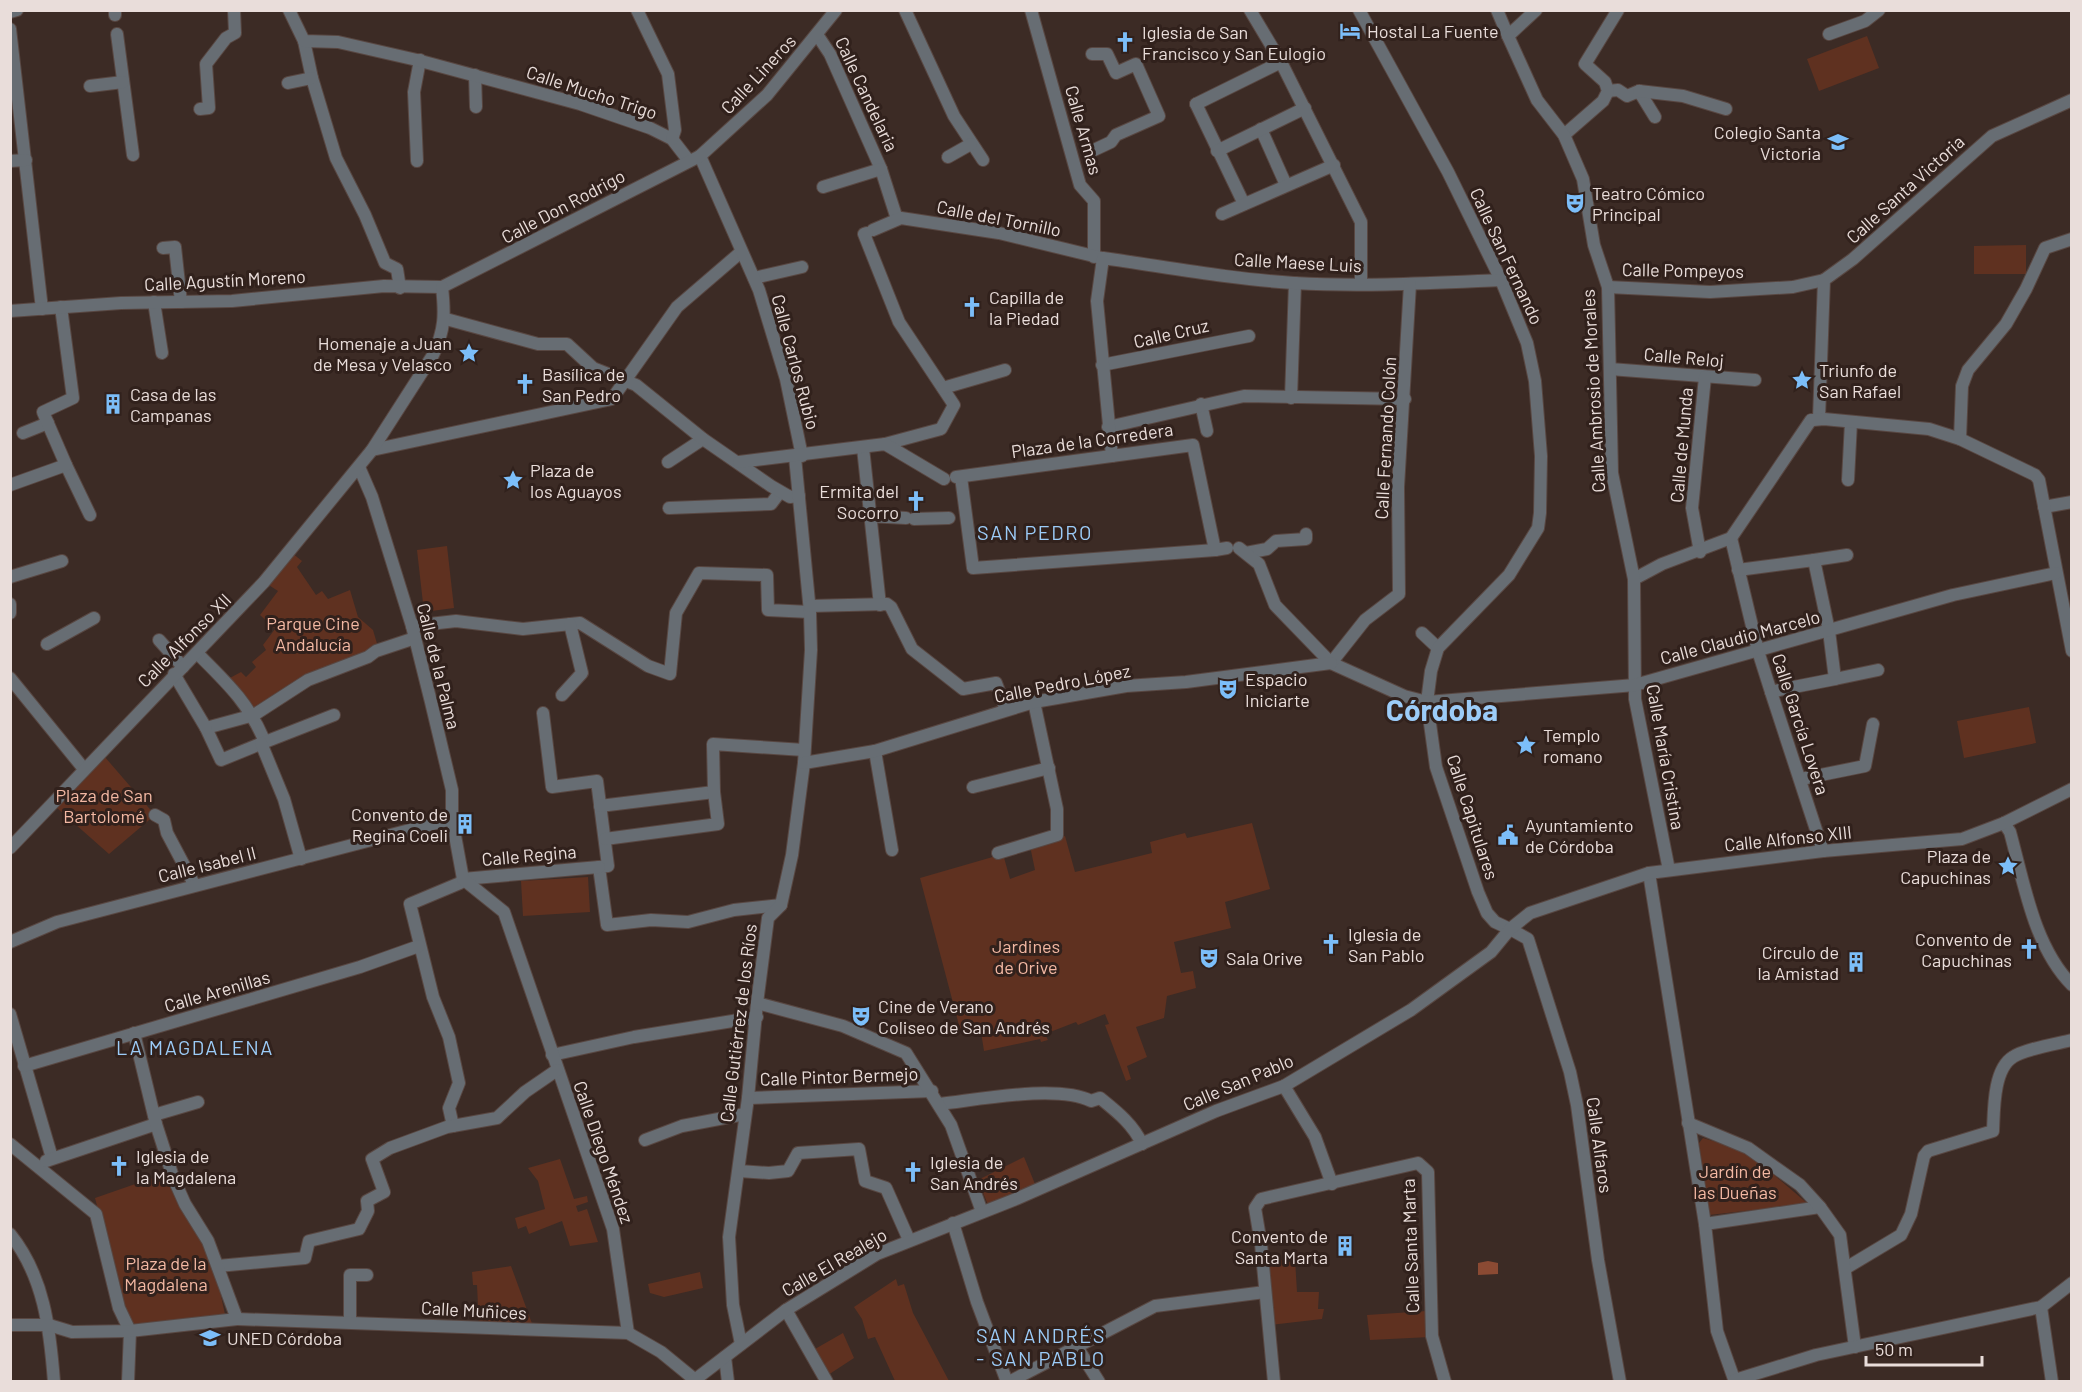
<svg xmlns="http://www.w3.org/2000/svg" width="2082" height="1392" font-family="Barlow,sans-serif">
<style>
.green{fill:#5f3120}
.water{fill:#8b4a33}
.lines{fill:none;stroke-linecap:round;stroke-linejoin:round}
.pedestrian-casing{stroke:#584742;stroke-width:14}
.minor-casing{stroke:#584742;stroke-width:14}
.tertiary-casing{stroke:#584742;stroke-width:14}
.pedestrian{stroke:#676d73;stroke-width:12}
.minor{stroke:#676d73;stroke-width:12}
.tertiary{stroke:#676d73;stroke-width:12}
.labels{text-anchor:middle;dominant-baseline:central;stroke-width:6;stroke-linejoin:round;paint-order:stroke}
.poi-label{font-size:18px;fill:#e9ddda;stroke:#31211c;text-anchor:start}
.street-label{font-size:18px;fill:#e9ddda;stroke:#31211c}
.park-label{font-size:18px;fill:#f3b8a3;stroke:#31211c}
.neighbourhood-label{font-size:20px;letter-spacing:1.5px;fill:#9cccf8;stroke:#31211c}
.town-label{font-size:30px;font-weight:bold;fill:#9cccf8;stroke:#31211c}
</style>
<rect width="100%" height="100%" fill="#3c2b25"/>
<g class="green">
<polygon points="1867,36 1879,68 1819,91 1807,59"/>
<polygon points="2026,245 2026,274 1974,274 1974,246"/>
<polygon points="447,546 454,608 424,612 417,550"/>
<polygon points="292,553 302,561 297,567 316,595 322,591 328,599 350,590 358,617 373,630 378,647 293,684 253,708 228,679 241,672 246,677 256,667 252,662 266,650 263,645 275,629 260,615 278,591 264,582"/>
<polygon points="2029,707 2036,743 1964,758 1957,721"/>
<polygon points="104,756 155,815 109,854 57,808"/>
<polygon points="1252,823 1270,889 1225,902 1231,928 1174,942 1181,973 1193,971 1196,988 1167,996 1164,1018 1136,1027 1147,1057 1127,1066 1131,1079 1126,1081 1105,1025 1109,1024 1105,1014 1078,1025 1076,1022 1045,1034 1048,1040 1041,1042 1040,1039 984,1051 981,1032 975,1025 960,1029 920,878 1003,854 1010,879 1035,870 1030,846 1065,836 1075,872 1152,853 1150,842 1185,833 1187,838"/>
<polygon points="588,877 590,912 523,916 521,881"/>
<polygon points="1703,1138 1746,1151 1808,1204 1709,1215 1699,1143"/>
<polygon points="1024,1157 1035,1184 988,1205 978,1180"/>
<polygon points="560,1159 574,1199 587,1196 588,1202 576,1206 578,1212 587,1209 598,1242 570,1246 562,1221 529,1234 526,1226 518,1229 515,1218 545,1209 538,1181 528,1168"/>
<polygon points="164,1174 213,1259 226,1319 129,1326 95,1198"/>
<polygon points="1295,1259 1297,1292 1319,1292 1318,1309 1324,1309 1322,1319 1270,1325 1267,1261"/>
<polygon points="511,1266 534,1329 479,1326 477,1285 473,1285 472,1272"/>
<polygon points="700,1272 703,1288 664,1297 650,1293 648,1284"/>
<polygon points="896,1279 898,1286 904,1284 913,1313 949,1381 895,1381 875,1337 868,1339 862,1319 854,1307"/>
<polygon points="1427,1311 1430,1337 1370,1340 1367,1315"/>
<polygon points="843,1333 854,1358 828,1375 815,1349"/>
</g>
<polygon class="water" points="1488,1261 1498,1263 1498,1274 1478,1275 1478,1263"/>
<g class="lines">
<g class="pedestrian-casing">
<g id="pedestrian">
<polyline points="115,10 115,15"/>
<polyline points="905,10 954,116 983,160"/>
<polyline points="1031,10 1080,185 1094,201 1094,257"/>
<polyline points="1250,10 1281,62"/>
<polyline points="1497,10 1508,36"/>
<polyline points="10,29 42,309"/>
<polyline points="117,34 133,155"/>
<polyline points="1829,34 1865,21 1879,10"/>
<polyline points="818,36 830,54 881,169 897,219"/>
<polyline points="304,41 312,78 336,158 365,215 385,263 397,269 400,288"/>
<polyline points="1092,54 1107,54 1116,73 1136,64 1159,116 1116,135 1111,142 1094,150"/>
<polyline points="475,75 476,107"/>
<polyline points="288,83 312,78"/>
<polyline points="90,86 123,82"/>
<polyline points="1608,91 1618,90 1627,96 1639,91 1655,117"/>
<polyline points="1639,91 1683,96 1726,109"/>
<polyline points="1196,104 1244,204"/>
<polyline points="200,109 209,108 206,64 226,38 235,33 234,10"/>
<polyline points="1261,129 1286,185"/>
<polyline points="1564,135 1603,101 1608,91 1605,82 1585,64 1618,10"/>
<polyline points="1217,151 1305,108"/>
<polyline points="948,157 971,144"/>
<polyline points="10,161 26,160"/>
<polyline points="417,161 414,92 420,60"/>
<polyline points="823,187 881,169"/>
<polyline points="873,230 901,218 999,233 1102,258"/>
<polyline points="867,233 864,234 899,322 954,405 941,429 885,444"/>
<polyline points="163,248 175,247 181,302"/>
<polyline points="754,278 802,267"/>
<polyline points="1608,287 1710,292 1793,287 1824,280"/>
<polyline points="154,302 162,353"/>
<polyline points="1102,365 1249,336"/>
<polyline points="1610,369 1755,380"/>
<polyline points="943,388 1005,370"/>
<polyline points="1291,398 1295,283"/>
<polyline points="1201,404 1207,431"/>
<polyline points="1108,427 1244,396 1405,399"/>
<polyline points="23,433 48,423"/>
<polyline points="1960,439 1962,386 1968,370 2006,324 2026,289 2045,248 2072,239"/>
<polyline points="863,448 880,605"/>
<polyline points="372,450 612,399 677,307 741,252"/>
<polyline points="668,462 703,439"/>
<polyline points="66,465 90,515"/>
<polyline points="961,477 973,568 1215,550"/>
<polyline points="1848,480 1851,422"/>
<polyline points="10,485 66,465 43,412 73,398 61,307"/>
<polyline points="2044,507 2072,502"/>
<polyline points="669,508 771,504 780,492"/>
<polyline points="869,516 906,518"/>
<polyline points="914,519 949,518"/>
<polyline points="1731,538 1758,651 1771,692 1788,688"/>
<polyline points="1700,552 1692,508 1705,377"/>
<polyline points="1246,553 1267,549 1276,541 1306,539 1306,534"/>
<polyline points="1814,560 1847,555"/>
<polyline points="1738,570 1814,560 1829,631 1835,679 1794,687"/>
<polyline points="10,577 62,561"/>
<polyline points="1634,579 1662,564 1731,538 1811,420"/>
<polyline points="10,604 10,613"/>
<polyline points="412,626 456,621 523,629 580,623 648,666 670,674 676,613 699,573 767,575 768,610 810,612"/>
<polyline points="1422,633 1438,648"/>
<polyline points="159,640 183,667"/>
<polyline points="47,644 94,618"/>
<path d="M197,653C227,683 248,702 265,742L221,760L206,728L254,715L308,680L368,657L376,651L415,638"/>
<polyline points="174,674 206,728"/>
<polyline points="10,678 84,769"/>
<polyline points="1835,679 1878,670"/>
<polyline points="562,695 582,673 570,624"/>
<polyline points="1427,702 1436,767 1478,892 1487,913 1495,922 1510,929"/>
<polyline points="543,713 552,787 597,781 608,866 599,867 607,925 651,920 688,922 734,910 781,905"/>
<polyline points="265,742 334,715"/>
<polyline points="261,743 284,799 301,859"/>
<polyline points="875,751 892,850"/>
<polyline points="1801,779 1865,766 1873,724"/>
<polyline points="973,787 1049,768"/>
<polyline points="600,806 714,792"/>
<polyline points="155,815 164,820 167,833 194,884"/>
<polyline points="605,839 718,824 714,792 713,744 804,750"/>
<polyline points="998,853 1057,835 1057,809 1034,702"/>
<polyline points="10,942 57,922 452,819"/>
<polyline points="552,1055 634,1037 757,1017"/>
<polyline points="748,1098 932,1091"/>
<path d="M939,1104C977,1100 1057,1084 1091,1101L1100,1098C1116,1111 1133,1124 1142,1144"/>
<polyline points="154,1115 198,1102"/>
<polyline points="453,1126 449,1108 459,1083 449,1037 433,997 410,904 460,883 463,879 599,867"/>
<polyline points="645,1140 682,1126 745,1114"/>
<polyline points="739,1171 769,1173 788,1171 798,1153 859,1149 865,1181 886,1188 909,1240"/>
<polyline points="1705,1224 1820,1207"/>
<path d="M1846,1268L1901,1235L1911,1214L1924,1156L1928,1151L1993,1131C1994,1111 1993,1069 2013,1057C2025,1049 2056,1044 2072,1040"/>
<polyline points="350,1321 350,1275 367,1275"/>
<polyline points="741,1344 733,1305 729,1237 748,1098 757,1003"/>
<polyline points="1077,1347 1099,1382"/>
<polyline points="128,1382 130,1331"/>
<polyline points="1009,1382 1155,1306 1265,1292"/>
</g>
</g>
<g class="minor-casing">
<g id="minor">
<polyline points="289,10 304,41 338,42 417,60 580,104 650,128 672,139 689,161"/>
<polyline points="637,10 668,74 675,130 672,139"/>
<polyline points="1359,10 1448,172 1501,280 1527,343 1535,381 1541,456 1540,513 1538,528 1509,575 1438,648 1431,671 1427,702"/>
<polyline points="1536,10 1508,36 1537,100 1564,135 1583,179 1594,245 1608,287 1612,473 1634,579 1635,699 1669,870"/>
<polyline points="1196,104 1281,62 1361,222 1361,284"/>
<polyline points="700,156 759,290 786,379 802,456"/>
<polyline points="1222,214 1334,165"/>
<polyline points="10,311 121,303 232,301 384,286 442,287 700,156 767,95 836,10"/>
<polyline points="446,319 538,344 567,344 593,368 636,385 703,439 771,486 790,497 799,496"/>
<polyline points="1819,418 1824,280 1853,259 1992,136 2072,100"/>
<polyline points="1813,420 1824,419 1929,429 1960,439 2035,475 2039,480 2072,651"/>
<path d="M1112,456L1097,301L1103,258C1167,267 1230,279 1294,283C1363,287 1432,283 1501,280"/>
<polyline points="795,457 810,612 811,650 804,763 792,855 781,905 768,918 757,1003 843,1026 906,1053 951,1125 982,1212"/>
<polyline points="739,462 885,444 944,479"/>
<polyline points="359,467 372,497 412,626 431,702 452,790 452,819 463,879 504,912 613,1229 628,1333"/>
<polyline points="956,477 1193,445 1215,550 1227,548"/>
<polyline points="1239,548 1259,564 1275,605 1331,663 1404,696 1427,702 1635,685 1953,595 2056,573"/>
<polyline points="810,606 887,604 891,607 912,649 963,689 996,683 1006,710"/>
<polyline points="1331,663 1365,620 1399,594 1398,487 1410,284"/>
<polyline points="1771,692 1823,851"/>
<polyline points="804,763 875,751 1034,702 1126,686 1186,682 1331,663"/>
<path d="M2004,823L2010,832C2024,883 2034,947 2072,985"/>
<path d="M10,848L264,582L372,450L433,355C445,330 445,314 442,287"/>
<polyline points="1649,873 1705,1224 1717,1331 1735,1382"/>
<polyline points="1510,929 1528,939 1570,1072 1577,1105 1598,1260 1620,1382"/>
<polyline points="10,1014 52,1158"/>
<polyline points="24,1066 360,967 419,946"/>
<polyline points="1284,1086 1315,1137 1332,1184"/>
<polyline points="1688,1123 1748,1148 1800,1185 1820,1207 1840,1235 1855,1347"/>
<polyline points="10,1144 96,1214 119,1308 130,1331"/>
<polyline points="46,1161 156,1124"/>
<polyline points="953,1223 977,1302 1007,1382"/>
<path d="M10,1234C44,1276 50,1329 54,1382"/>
<polyline points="218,1266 305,1258 309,1241 359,1229 368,1211 367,1201 384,1192 372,1159 390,1148 447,1127 497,1118 525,1092 557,1070"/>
<polyline points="2041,1307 2052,1382"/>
<polyline points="786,1310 827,1382"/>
<polyline points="237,1319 628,1333 661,1352 694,1379"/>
<polyline points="10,1325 49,1325 72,1332 130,1331 237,1319 208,1241 185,1204 173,1177 156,1124 134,1033"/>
<polyline points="725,1357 728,1382"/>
<polyline points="1735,1380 1816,1355 2041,1307 2072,1283"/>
<polyline points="692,1382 786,1310 877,1254 1016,1199 1216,1111 1284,1086 1411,1010 1491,952 1510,929 1530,913 1649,873 1823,851 1962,839 2004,823 2072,789"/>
<polyline points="1274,1382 1261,1244 1255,1208 1261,1199 1418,1163 1428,1172 1432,1336 1445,1382"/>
</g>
</g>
<g class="tertiary-casing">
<polyline id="tertiary" points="10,12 17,10"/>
</g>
<use href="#pedestrian" class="pedestrian"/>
<use href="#minor" class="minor"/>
<use href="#tertiary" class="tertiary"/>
</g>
<defs>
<g id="hotel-bare" transform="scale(1.62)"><path d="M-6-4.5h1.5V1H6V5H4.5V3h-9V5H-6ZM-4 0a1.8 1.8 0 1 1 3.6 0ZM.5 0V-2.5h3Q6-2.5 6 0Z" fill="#7cbef9" stroke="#31211c" stroke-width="2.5" paint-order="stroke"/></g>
<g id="church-bare" transform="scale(1.62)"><path d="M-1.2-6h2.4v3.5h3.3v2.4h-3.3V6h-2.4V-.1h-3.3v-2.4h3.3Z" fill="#7cbef9" stroke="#31211c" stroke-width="2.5" paint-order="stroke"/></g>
<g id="school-bare" transform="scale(1.62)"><path d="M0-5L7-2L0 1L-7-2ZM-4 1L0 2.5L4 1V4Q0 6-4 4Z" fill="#7cbef9" stroke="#31211c" stroke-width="2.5" paint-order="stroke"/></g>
<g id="theatre-bare" transform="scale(1.62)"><path d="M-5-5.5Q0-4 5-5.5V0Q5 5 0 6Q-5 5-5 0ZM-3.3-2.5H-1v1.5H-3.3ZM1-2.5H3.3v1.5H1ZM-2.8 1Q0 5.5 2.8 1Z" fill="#7cbef9" stroke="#31211c" stroke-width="2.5" paint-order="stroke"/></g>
<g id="sight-bare" transform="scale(1.62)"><path d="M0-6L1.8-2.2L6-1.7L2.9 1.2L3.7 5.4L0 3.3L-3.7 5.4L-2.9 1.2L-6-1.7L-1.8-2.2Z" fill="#7cbef9" stroke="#31211c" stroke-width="2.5" paint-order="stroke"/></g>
<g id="building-bare" transform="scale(1.62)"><path d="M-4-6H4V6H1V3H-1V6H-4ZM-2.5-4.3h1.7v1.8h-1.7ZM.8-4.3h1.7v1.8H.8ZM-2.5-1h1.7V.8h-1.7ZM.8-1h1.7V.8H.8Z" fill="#7cbef9" stroke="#31211c" stroke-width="2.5" paint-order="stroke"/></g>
<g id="civic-bare" transform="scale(1.62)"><path d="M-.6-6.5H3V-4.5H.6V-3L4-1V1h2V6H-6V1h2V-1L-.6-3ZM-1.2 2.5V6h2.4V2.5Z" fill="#7cbef9" stroke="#31211c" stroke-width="2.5" paint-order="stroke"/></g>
<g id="university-bare" transform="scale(1.62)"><path d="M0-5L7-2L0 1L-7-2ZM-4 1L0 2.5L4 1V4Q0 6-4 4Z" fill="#7cbef9" stroke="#31211c" stroke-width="2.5" paint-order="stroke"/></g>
</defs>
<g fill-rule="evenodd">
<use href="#hotel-bare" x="1350" y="31"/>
<use href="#church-bare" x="1125" y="42"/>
<use href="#school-bare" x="1838" y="142"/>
<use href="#theatre-bare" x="1575" y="203"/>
<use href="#church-bare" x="972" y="307"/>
<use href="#sight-bare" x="469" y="353"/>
<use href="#sight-bare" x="1802" y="380"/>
<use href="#church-bare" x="525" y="384"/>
<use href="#building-bare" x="113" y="404"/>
<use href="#sight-bare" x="513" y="480"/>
<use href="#church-bare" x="916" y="501"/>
<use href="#theatre-bare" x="1228" y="689"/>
<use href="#sight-bare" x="1526" y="745"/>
<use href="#building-bare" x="465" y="824"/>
<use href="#civic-bare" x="1508" y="835"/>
<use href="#sight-bare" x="2008" y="866"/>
<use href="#church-bare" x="1331" y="944"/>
<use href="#church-bare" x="2029" y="949"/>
<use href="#theatre-bare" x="1209" y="958"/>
<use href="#building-bare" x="1856" y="962"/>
<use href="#theatre-bare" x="861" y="1016"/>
<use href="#church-bare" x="119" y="1166"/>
<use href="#church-bare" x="913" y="1172"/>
<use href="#building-bare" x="1345" y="1246"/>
<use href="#university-bare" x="210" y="1338"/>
</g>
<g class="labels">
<g class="poi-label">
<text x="1367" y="31">Hostal La Fuente</text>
<text x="1142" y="32">Iglesia de San<tspan x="1142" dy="21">Francisco y San Eulogio</tspan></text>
<text x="1821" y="132" text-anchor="end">Colegio Santa<tspan x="1821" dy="21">Victoria</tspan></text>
<text x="1592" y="193">Teatro Cómico<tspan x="1592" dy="21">Principal</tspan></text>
<text x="989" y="297">Capilla de<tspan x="989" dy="21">la Piedad</tspan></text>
<text x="452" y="343" text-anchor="end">Homenaje a Juan<tspan x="452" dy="21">de Mesa y Velasco</tspan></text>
<text x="1819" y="370">Triunfo de<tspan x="1819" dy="21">San Rafael</tspan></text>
<text x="542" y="374">Basílica de<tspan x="542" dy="21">San Pedro</tspan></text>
<text x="130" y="394">Casa de las<tspan x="130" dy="21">Campanas</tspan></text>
<text x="530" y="470">Plaza de<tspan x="530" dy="21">los Aguayos</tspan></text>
<text x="899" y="491" text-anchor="end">Ermita del<tspan x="899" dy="21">Socorro</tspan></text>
<text x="1245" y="679">Espacio<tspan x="1245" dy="21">Iniciarte</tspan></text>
<text x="1543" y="735">Templo<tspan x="1543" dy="21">romano</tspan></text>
<text x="448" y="814" text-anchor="end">Convento de<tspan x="448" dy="21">Regina Coeli</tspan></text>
<text x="1525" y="825">Ayuntamiento<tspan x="1525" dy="21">de Córdoba</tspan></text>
<text x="1991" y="856" text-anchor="end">Plaza de<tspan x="1991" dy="21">Capuchinas</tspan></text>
<text x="1348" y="934">Iglesia de<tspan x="1348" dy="21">San Pablo</tspan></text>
<text x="2012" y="939" text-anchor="end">Convento de<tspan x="2012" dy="21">Capuchinas</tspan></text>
<text x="1839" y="952" text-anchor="end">Círculo de<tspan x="1839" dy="21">la Amistad</tspan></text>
<text x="1226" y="958">Sala Orive</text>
<text x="878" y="1006">Cine de Verano<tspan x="878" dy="21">Coliseo de San Andrés</tspan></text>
<text x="136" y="1156">Iglesia de<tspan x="136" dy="21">la Magdalena</tspan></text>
<text x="930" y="1162">Iglesia de<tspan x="930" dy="21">San Andrés</tspan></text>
<text x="1328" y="1236" text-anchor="end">Convento de<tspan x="1328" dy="21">Santa Marta</tspan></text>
<text x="227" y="1338">UNED Córdoba</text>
</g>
<g class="street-label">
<text transform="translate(758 74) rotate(-47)">Calle Lineros</text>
<text transform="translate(592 92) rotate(18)">Calle Mucho Trigo</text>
<text transform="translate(867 94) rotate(65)">Calle Candelaria</text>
<text transform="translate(1084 130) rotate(74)">Calle Armas</text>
<text transform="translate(1905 189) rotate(-42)">Calle Santa Victoria</text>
<text transform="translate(563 206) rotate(-28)">Calle Don Rodrigo</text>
<text transform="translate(999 218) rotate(11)">Calle del Tornillo</text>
<text transform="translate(1507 256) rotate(65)">Calle San Fernando</text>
<text transform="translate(1298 262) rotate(3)">Calle Maese Luis</text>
<text transform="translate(1683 270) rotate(1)">Calle Pompeyos</text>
<text transform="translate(225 280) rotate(-3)">Calle Agustín Moreno</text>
<text transform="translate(1171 333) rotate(-13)">Calle Cruz</text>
<text transform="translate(1684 357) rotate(5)">Calle Reloj</text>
<text transform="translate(796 362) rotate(75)">Calle Carlos Rubio</text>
<text transform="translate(1593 391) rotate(-93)">Calle Ambrosio de Morales</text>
<text transform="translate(1385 438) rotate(-87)">Calle Fernando Colón</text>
<text transform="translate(1092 440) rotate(-8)">Plaza de la Corredera</text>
<text transform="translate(1681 445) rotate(-85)">Calle de Munda</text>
<text transform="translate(1740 637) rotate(-15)">Calle Claudio Marcelo</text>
<text transform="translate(184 640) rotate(-45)">Calle Alfonso XII</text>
<text transform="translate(439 666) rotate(76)">Calle de la Palma</text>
<text transform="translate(1062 683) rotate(-11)">Calle Pedro López</text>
<text transform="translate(1801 724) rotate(72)">Calle García Lovera</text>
<text transform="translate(1666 757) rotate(80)">Calle María Cristina</text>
<text transform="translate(1473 817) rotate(72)">Calle Capitulares</text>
<text transform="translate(1788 838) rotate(-6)">Calle Alfonso XIII</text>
<text transform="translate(529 855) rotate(-5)">Calle Regina</text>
<text transform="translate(207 864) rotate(-14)">Calle Isabel II</text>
<text transform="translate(217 991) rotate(-16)">Calle Arenillas</text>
<text transform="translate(738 1023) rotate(-83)">Calle Gutiérrez de los Ríos</text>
<text transform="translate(839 1076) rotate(-2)">Calle Pintor Bermejo</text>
<text transform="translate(1238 1082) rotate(-23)">Calle San Pablo</text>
<text transform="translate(1600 1145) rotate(82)">Calle Alfaros</text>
<text transform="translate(604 1152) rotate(71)">Calle Diego Méndez</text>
<text transform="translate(1410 1246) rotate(-92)">Calle Santa Marta</text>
<text transform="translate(834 1262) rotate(-30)">Calle El Realejo</text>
<text transform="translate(474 1310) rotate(3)">Calle Muñices</text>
</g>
<g class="park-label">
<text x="313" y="623">Parque Cine<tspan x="313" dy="21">Andalucía</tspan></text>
<text x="104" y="795">Plaza de San<tspan x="104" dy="21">Bartolomé</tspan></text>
<text x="1026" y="946">Jardines<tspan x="1026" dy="21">de Orive</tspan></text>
<text x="1735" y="1171">Jardín de<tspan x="1735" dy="21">las Dueñas</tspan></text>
<text x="166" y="1263">Plaza de la<tspan x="166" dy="21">Magdalena</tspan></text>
</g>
<g class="neighbourhood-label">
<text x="1035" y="532">SAN PEDRO</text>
<text x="195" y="1047">LA MAGDALENA</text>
<text x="1041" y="1335">SAN ANDRÉS<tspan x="1041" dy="23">- SAN PABLO</tspan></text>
</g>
<g class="town-label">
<text x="1442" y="709">Córdoba</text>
</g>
</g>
<rect width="2082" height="1392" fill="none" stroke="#e9ddda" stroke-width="24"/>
<path d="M1866 1356v9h116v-9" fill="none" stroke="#e9ddda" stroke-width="3"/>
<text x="1875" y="1356" font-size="18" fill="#e9ddda" stroke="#31211c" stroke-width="4.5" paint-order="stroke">50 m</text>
</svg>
